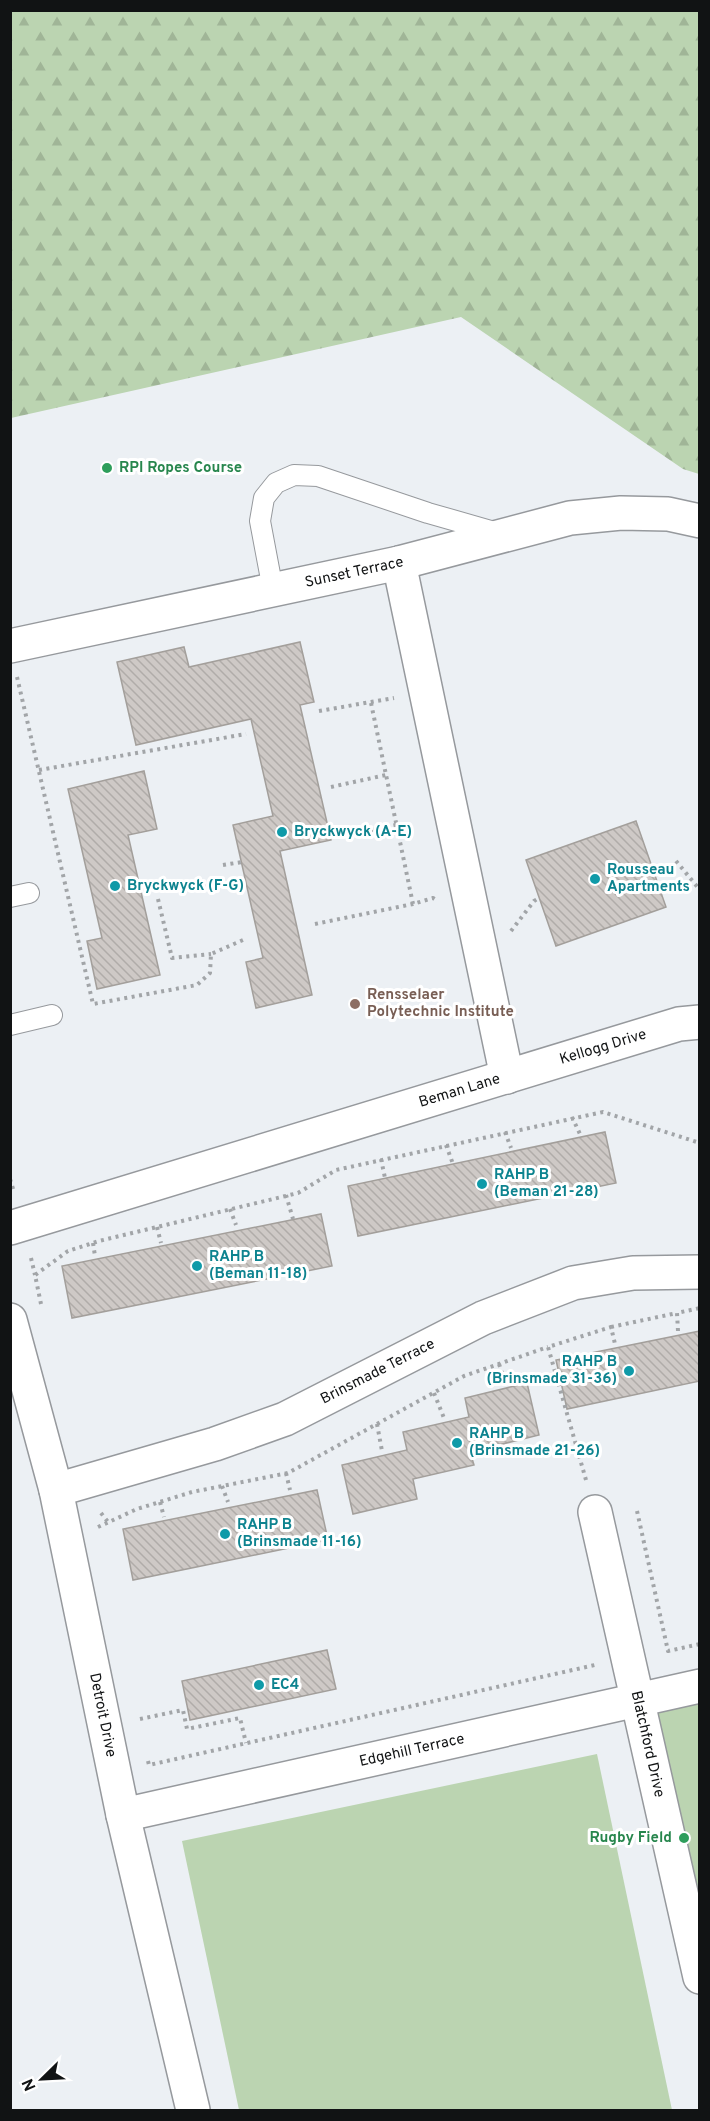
<svg xmlns="http://www.w3.org/2000/svg" width="710" height="2121" font-family="Overpass,sans-serif">
<style>
.grass{fill:#bbd4b1}
.forest{fill:url(#forest-firs)}
.building{fill:url(#building-back-hatch);stroke:#a39f9b;stroke-width:1.5}
.lines{fill:none;stroke-linecap:round;stroke-linejoin:round}
.lane-casing{stroke:#96999d;stroke-width:22}
.street-casing{stroke:#96999d;stroke-width:36}
.path{stroke:#a2a5a8;stroke-width:4;stroke-dasharray:3 4.5;stroke-linecap:butt}
.lane{stroke:#fff;stroke-width:20}
.street{stroke:#fff;stroke-width:33}
.leisure-dot{fill:#2e9e5b;stroke:#fff;stroke-width:2}
.culture-dot{fill:#0f9aa8;stroke:#fff;stroke-width:2}
.education-dot{fill:#8d6e63;stroke:#fff;stroke-width:2}
.labels{text-anchor:middle;dominant-baseline:central;stroke-width:6;stroke-linejoin:round;paint-order:stroke}
.leisure-label{font-size:15px;font-weight:bold;fill:#27864d;stroke:#fff;text-anchor:start}
.street-label{font-size:15px;fill:#111314;stroke:#fff}
.culture-label{font-size:15px;font-weight:bold;fill:#0d838f;stroke:#fff;text-anchor:start}
.education-label{font-size:15px;font-weight:bold;fill:#785e54;stroke:#fff;text-anchor:start}
</style>
<defs>
<pattern id="forest-firs" width="22" height="20" patternUnits="userSpaceOnUse" patternTransform="scale(1.5)"><rect width="22" height="20" fill="#bbd4b1"/><path d="M5 1l3.5 6h-7zM16 11l3.5 6h-7z" fill="#a0b597"/></pattern>
<pattern id="building-back-hatch" width="6" height="6" patternUnits="userSpaceOnUse" patternTransform="scale(1.5)"><rect width="6" height="6" fill="#cec9c6"/><path d="M-1 5l2 2M0 0l6 6M5-1l2 2" fill="none" stroke="#b0aca9"/></pattern>
</defs>
<rect width="100%" height="100%" fill="#ecf0f4"/>
<g class="grass">
<polygon points="699,1686 699,1977 638,1699"/>
<polygon points="597,1754 672,2110 239,2110 182,1841"/>
</g>
<polygon class="forest" points="11,11 699,11 699,474 683,469 461,317 11,418"/>
<g class="building">
<polygon points="300,642 314,702 300,705 331,840 280,851 312,995 256,1008 246,962 263,958 233,825 273,816 251,719 136,745 117,662 184,647 189,667"/>
<polygon points="144,771 157,829 128,835 160,975 97,989 87,941 102,938 68,789"/>
<polygon points="636,821 666,907 556,946 526,860"/>
<polygon points="605,1132 616,1183 358,1236 348,1186"/>
<polygon points="321,1214 332,1266 72,1318 62,1266"/>
<polygon points="700,1331 700,1381 567,1409 556,1360"/>
<polygon points="527,1383 539,1435 470,1452 474,1465 413,1479 417,1499 353,1514 342,1465 407,1450 403,1432 469,1417 465,1398"/>
<polygon points="317,1490 328,1540 133,1580 123,1529"/>
<polygon points="327,1650 336,1689 190,1720 182,1681"/>
</g>
<g class="lines">
<g class="lane-casing">
<g id="lane">
<polyline points="273,590 260,521 264,498 276,483 294,475 318,476 428,513 498,533"/>
<polyline points="10,897 29,893"/>
<polyline points="10,1025 52,1015"/>
</g>
</g>
<g class="street-casing">
<g id="street">
<polyline points="399,563 507,1077"/>
<path id="s1" d="M10,646L399,563L570,518L621,513L668,514L700,521"/>
<path id="s2" d="M10,1228L679,1024L700,1022"/>
<path id="s3" d="M10,1320L56,1490L123,1815L193,2110"/>
<path id="s4" d="M56,1490L215,1444L285,1419L483,1318L573,1283L633,1273L700,1272"/>
<path id="s5" d="M595,1512L700,1977"/>
<path id="s6" d="M123,1815L700,1686"/>
</g>
</g>
<g class="path">
<polyline points="17,677 93,1004 197,985 210,973 211,954 243,940"/>
<polyline points="371,703 413,904 433,898 436,900"/>
<polyline points="319,711 394,698"/>
<polyline points="39,770 246,734"/>
<polyline points="331,787 386,775"/>
<polyline points="342,836 396,825"/>
<polyline points="676,861 700,890"/>
<polyline points="223,865 242,862"/>
<polyline points="158,899 172,958 211,954"/>
<polyline points="315,924 413,904"/>
<polyline points="511,931 534,901 539,898"/>
<polyline points="572,1117 580,1134"/>
<polyline points="505,1132 511,1148"/>
<polyline points="446,1145 453,1164"/>
<polyline points="381,1159 385,1178"/>
<polyline points="10,1179 14,1192"/>
<polyline points="286,1195 293,1219"/>
<polyline points="230,1209 236,1225"/>
<polyline points="157,1227 161,1243"/>
<polyline points="93,1243 95,1256"/>
<polyline points="31,1258 35,1275"/>
<polyline points="41,1304 35,1275 68,1251 99,1241 298,1193 336,1170 603,1112 700,1143"/>
<polyline points="611,1327 677,1313"/>
<polyline points="678,1331 677,1313 700,1308"/>
<polyline points="499,1364 506,1384"/>
<polyline points="434,1393 444,1418"/>
<polyline points="377,1424 382,1451"/>
<polyline points="286,1473 290,1490"/>
<polyline points="586,1480 548,1347 611,1327 615,1344"/>
<polyline points="222,1486 228,1502"/>
<polyline points="160,1502 164,1517"/>
<polyline points="637,1511 668,1651 700,1644"/>
<polyline points="101,1513 108,1522"/>
<polyline points="98,1527 137,1509 192,1492 288,1473 464,1376 548,1347"/>
<polyline points="140,1719 183,1710 187,1729 240,1718 246,1743"/>
<polyline points="148,1761 149,1765 595,1665"/>
</g>
<use href="#lane" class="lane"/>
<use href="#street" class="street"/>
</g>
<g class="leisure-dot">
<circle cx="107" cy="468" r="6"/>
<circle cx="684" cy="1838" r="6"/>
</g>
<g class="culture-dot">
<circle cx="282" cy="832" r="6"/>
<circle cx="595" cy="879" r="6"/>
<circle cx="115" cy="886" r="6"/>
<circle cx="482" cy="1184" r="6"/>
<circle cx="197" cy="1266" r="6"/>
<circle cx="629" cy="1371" r="6"/>
<circle cx="457" cy="1443" r="6"/>
<circle cx="225" cy="1534" r="6"/>
<circle cx="259" cy="1685" r="6"/>
</g>
<circle class="education-dot" cx="355" cy="1004" r="6"/>
<g class="labels">
<g class="leisure-label">
<text x="119" y="468">RPI Ropes Course</text>
<text x="672" y="1838" text-anchor="end">Rugby Field</text>
</g>
<g class="street-label">
<text stroke="none"><textPath href="#s1" startOffset="352">Sunset Terrace</textPath></text>
<text stroke="none"><textPath href="#s2" startOffset="620">Kellogg Drive</textPath></text>
<text stroke="none"><textPath href="#s2" startOffset="470">Beman Lane</textPath></text>
<text stroke="none"><textPath href="#s4" startOffset="344">Brinsmade Terrace</textPath></text>
<text stroke="none"><textPath href="#s3" startOffset="406">Detroit Drive</textPath></text>
<text stroke="none"><textPath href="#s5" startOffset="238">Blatchford Drive</textPath></text>
<text stroke="none"><textPath href="#s6" startOffset="296">Edgehill Terrace</textPath></text>
</g>
<g class="culture-label">
<text x="294" y="832">Bryckwyck (A-E)</text>
<text x="607" y="870">Rousseau<tspan x="607" dy="17">Apartments</tspan></text>
<text x="127" y="886">Bryckwyck (F-G)</text>
<text x="494" y="1175">RAHP B<tspan x="494" dy="17">(Beman 21-28)</tspan></text>
<text x="209" y="1257">RAHP B<tspan x="209" dy="17">(Beman 11-18)</tspan></text>
<text x="617" y="1362" text-anchor="end">RAHP B<tspan x="617" dy="17">(Brinsmade 31-36)</tspan></text>
<text x="469" y="1434">RAHP B<tspan x="469" dy="17">(Brinsmade 21-26)</tspan></text>
<text x="237" y="1525">RAHP B<tspan x="237" dy="17">(Brinsmade 11-16)</tspan></text>
<text x="271" y="1685">EC4</text>
</g>
<g class="education-label">
<text x="367" y="995">Rensselaer<tspan x="367" dy="17">Polytechnic Institute</tspan></text>
</g>
</g>
<rect width="710" height="2121" fill="none" stroke="#111314" stroke-width="24"/>
<g transform="translate(42 2079) rotate(246)" stroke="#ffffff" stroke-width="4.5" paint-order="stroke">
<path d="M0-4.5L10 22L0 15L-10 22Z" fill="#111314"/>
<text y="-9" font-size="16" font-weight="bold" text-anchor="middle" fill="#111314">N</text>
</g>
</svg>
